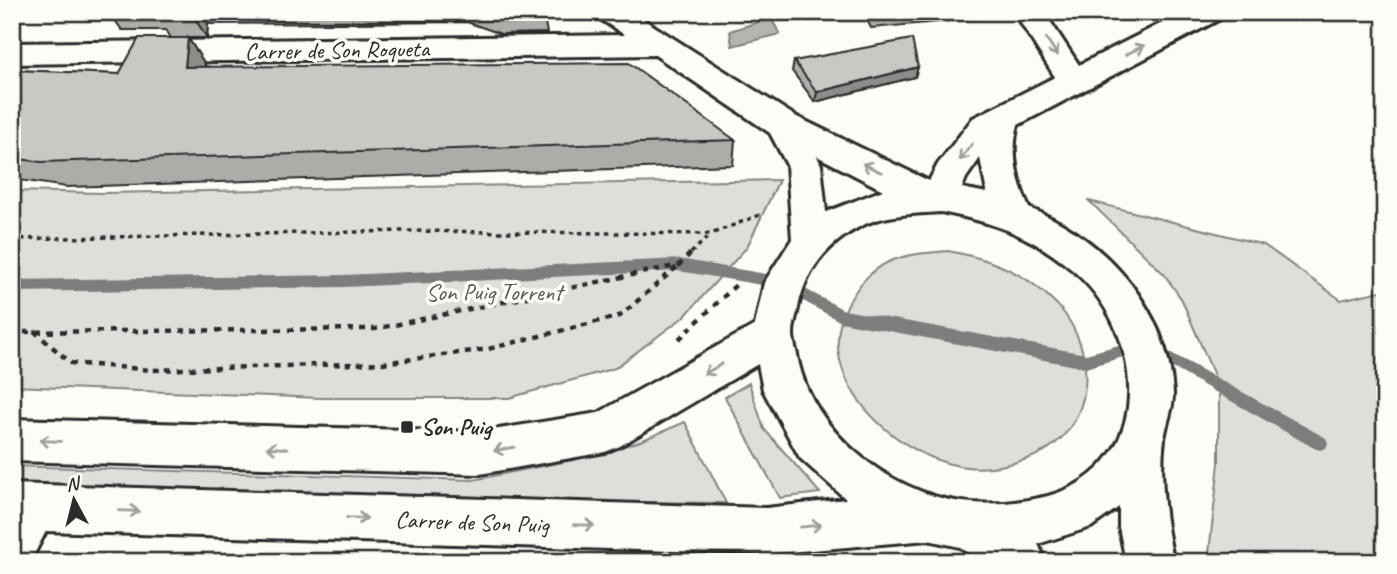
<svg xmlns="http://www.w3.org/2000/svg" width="1397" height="574" font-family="Caveat,sans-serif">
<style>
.green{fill:#dfdeda;stroke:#858482;stroke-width:2}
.water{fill:#b5b4b1;stroke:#7e7d7b;stroke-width:2}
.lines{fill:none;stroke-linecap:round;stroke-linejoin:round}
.stream{fill:#7e7d7b;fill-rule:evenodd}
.lane-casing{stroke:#2b2b2b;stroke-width:6}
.street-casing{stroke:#2b2b2b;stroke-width:6}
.path-far1{stroke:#2b2b2b;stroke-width:3.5;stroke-dasharray:4.5 4.5;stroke-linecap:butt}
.path{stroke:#2b2b2b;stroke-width:4.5;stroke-dasharray:6 6;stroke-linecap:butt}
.lane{fill:#fdfcf7;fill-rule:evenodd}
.street{fill:#fdfcf7;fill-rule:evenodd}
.wall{fill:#adaca9;stroke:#2b2b2b;stroke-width:2}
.shaded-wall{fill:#8d8c89;stroke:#2b2b2b;stroke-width:2}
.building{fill:#c9c8c4;stroke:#2b2b2b;stroke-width:2}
.oneway{stroke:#9e9e9b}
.poi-dot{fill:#2b2b2b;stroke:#fdfcf7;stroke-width:2.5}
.labels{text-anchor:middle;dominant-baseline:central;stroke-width:7;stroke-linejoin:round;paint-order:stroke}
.street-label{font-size:24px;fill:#2b2b2b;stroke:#fdfcf7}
.park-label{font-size:24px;fill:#585857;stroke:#fdfcf7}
.poi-label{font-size:24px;font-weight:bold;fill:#2b2b2b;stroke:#fdfcf7;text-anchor:start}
</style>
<rect width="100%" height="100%" fill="#fdfcf7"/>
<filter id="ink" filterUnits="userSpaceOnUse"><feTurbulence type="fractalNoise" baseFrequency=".0143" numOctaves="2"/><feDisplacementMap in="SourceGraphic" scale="14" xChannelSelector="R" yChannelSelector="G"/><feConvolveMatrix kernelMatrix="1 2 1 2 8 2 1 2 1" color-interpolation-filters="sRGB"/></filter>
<g filter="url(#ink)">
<g class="green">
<polygon points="779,180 747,247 685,316 615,368 509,398 321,398 12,386 12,191 104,193"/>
<polygon points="1089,201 1264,245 1341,300 1385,290 1385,562 1208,562 1219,463 1219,387 1182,300 1164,274"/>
<path d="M948,251C986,258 1018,269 1048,296C1102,342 1100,434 1027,459C1006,466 981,470 959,466C894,454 810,377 847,306C855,290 865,276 881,266C901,254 925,253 948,251Z"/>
<polygon points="749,383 764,429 820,493 780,498 725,397"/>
<polygon points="685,422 726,503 513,501 12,485 12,466 473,480 573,460 638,442"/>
</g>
<polygon class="water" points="771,18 780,34 732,46 730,31"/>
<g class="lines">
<polygon class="stream" points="679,259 783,277 844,310 1086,354 1144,338 1326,438 1328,443 1326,448 1320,450 1314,448 1143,351 1086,368 841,322 780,288 679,271 345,287 12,292 12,280 345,275"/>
<g class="lane-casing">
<path id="lane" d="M42,493L53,497L58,508L30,562H12C12,536 15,504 42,493Z"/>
</g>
<g class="street-casing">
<path id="street" d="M596,12H632L795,116L929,181L938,164L973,118L1055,77L1014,12H1044L1079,65L1184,12H1224L1220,19L1018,125C1010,153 1017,181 1029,208C1105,238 1167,308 1173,392C1174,407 1166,424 1164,439C1159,477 1165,525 1174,562H1126L1119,527V507L1091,527L1038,544L1046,562H981L960,547L928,540L766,554L12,530V484L766,508L846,499L800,458L763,390L758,364L620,446L605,452L480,474L12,461V419L480,432L598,413L755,325L764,283L792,239L787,165L770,133L655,55L12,64V43L625,35L600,19ZM817,156L883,190L826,212L821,165ZM980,158L987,193L962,188L966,178ZM941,212C992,222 1029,234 1070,268C1146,329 1159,465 1048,496C1012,505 970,507 934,496C871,476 812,425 798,360C797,352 793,343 793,334C793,326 796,317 798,308C804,273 827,244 859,227C883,214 914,214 941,212Z"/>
</g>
<g class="path-far1">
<polyline points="12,239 405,231 711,234 762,214"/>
<polyline points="691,253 710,235"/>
</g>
<g class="path">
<polyline points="34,331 71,363 152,370 383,363 488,349 620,316 678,266"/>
<polyline points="12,332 375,329 679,265 693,251"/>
<polyline points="679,339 739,282"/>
</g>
<use href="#lane" class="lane"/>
<use href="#street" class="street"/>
</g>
<g class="wall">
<polygon points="109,12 543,12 547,33 501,34 467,22 208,24 207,38 188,38 205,64 205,66 735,140 733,165 67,187 12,179 12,70 119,74 171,38 166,30 122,30"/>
<polygon points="863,12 1006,12 1005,16 871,28"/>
<polygon points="794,61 918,67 915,77 815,102 792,71"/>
</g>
<g class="shaded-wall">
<polygon points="191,12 201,12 208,24 207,38"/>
<polygon points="188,38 205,64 204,93 185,67"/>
<polygon points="918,67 915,77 815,102 817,92"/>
</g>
<g class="building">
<polygon points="155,12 191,12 154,13"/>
<polygon points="139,38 188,38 185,67 629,63 735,140 41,162 12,158 12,70 119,74"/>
<polygon points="912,39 918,67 817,92 794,61"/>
</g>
<defs><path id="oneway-shaft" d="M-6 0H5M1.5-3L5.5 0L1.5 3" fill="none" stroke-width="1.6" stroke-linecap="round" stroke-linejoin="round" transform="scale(1.75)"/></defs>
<g class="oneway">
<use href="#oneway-shaft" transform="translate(1052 47) rotate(57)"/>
<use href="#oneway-shaft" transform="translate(1135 50) rotate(-27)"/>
<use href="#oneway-shaft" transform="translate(966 152) rotate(127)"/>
<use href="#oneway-shaft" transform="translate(872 168) rotate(-154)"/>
<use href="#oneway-shaft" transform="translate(713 369) rotate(150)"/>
<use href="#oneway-shaft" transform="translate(50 441) rotate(-178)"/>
<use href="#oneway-shaft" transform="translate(277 448) rotate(-178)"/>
<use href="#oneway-shaft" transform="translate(504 449) rotate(170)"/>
<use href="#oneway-shaft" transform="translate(129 511) rotate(2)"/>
<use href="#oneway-shaft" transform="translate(357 518) rotate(2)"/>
<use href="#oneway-shaft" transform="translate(584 525) rotate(2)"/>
<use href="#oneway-shaft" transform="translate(811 526) rotate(-6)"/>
</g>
</g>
<rect class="poi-dot" x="400" y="420" width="14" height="14" rx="3.5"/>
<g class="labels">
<g class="street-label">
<text transform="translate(337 50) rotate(-1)">Carrer de Son Roqueta</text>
<text transform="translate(472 522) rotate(2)">Carrer de Son Puig</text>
</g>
<g class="park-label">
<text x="494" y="292">Son Puig Torrent</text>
</g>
<g class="poi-label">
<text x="421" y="427">Son Puig</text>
</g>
</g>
<rect width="1397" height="574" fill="none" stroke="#fdfcf7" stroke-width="42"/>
<rect x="21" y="21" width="1355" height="532" fill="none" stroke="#2b2b2b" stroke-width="2.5" filter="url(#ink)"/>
<g transform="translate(74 500) rotate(353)" stroke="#fdfcf7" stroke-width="5" paint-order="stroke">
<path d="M0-5L12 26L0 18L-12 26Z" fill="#2b2b2b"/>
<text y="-10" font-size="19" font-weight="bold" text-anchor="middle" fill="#2b2b2b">N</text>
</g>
</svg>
